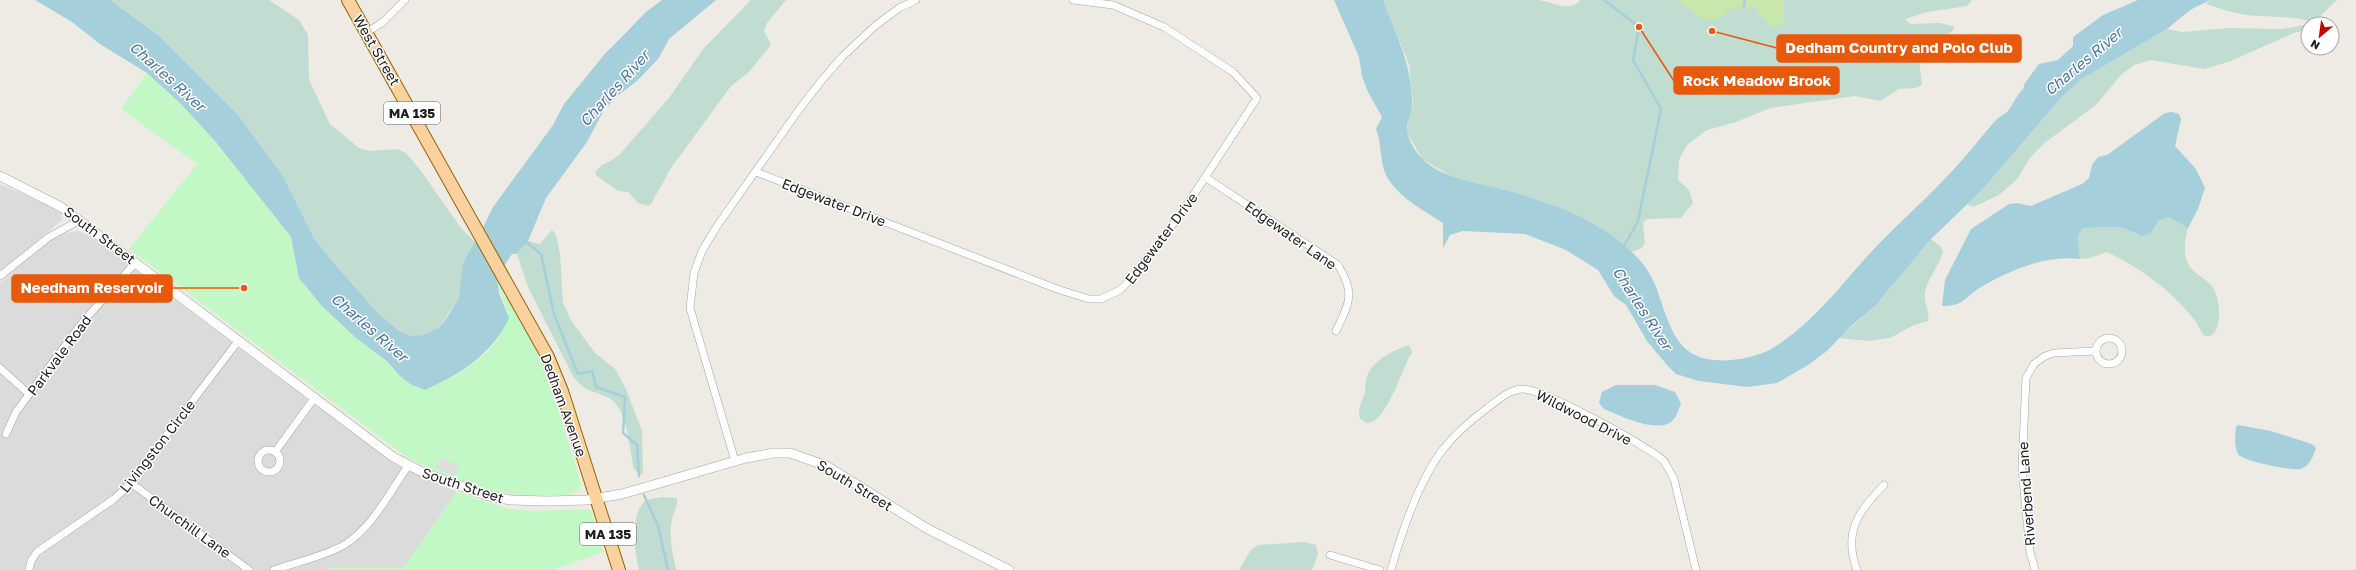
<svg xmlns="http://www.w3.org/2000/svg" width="2356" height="570" font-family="'Golos Text',sans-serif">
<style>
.residential{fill:#dcdbdb}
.grass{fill:#c9e7ab}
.wetland{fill:#c1dcd0}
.park{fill:#c2f8c6}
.parking{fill:#dedede}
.water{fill:#a5cfdb}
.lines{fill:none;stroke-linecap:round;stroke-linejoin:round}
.stream{stroke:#a5cfdb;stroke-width:2.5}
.minor-casing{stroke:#a5a5a5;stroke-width:8}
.tertiary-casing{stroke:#a5a5a5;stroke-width:10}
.primary-casing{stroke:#936304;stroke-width:14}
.minor{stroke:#fff;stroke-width:7}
.tertiary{stroke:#fff;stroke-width:9}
.primary{stroke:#f9d19e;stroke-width:12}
.labels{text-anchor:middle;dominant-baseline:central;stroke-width:3;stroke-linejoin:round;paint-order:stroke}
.shield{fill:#fff;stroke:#626262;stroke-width:1}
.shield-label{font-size:13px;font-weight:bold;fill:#1e1e1e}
.street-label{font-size:14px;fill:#1e1e1e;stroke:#fff}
.water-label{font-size:15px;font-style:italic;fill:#4a77a2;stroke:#fff}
.leader{fill:none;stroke:#e8590c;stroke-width:1.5}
.callout-dot{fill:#e8590c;stroke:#fff;stroke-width:1.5}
.callout{fill:#e8590c;stroke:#e8590c;stroke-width:1.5}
.callout-label{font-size:15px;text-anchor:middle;font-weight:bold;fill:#fff}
</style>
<rect width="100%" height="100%" fill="#eeebe4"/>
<g class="residential">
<polygon points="0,184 45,204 61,213 62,220 0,272"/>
<polygon points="77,231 87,234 396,465 457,492 403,568 329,568 329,570 0,570 0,283 49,240 61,234"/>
</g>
<polygon class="grass" points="1604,0 1785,0 1785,35 1639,69"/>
<g class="wetland">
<polygon points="110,0 269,0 299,20 308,35 309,80 330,124 359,148 370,151 397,149 406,153 421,171 461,228 475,242 468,253 459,297 439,328 422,335 411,336 399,331 377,312 315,240 283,176 239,116 158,35"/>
<polygon points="751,0 786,0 767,23 764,31 771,45 749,72 731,86 671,168 651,204 648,206 638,203 628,192 618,191 597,176 595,172 602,165 611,161 619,155 669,98 704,48"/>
<path d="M1383,0H1539C1551,2 1570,13 1580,0H1677L1696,15L1710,21L1719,19L1733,7H1754L1770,25L1775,27L1784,23V0H1972L1967,6L1927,12L1905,19L1910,24L1940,23L1955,27L1952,32L1923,46L1919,60L1922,85L1915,88L1899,89L1880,101L1855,96L1770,108L1736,122L1707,130L1687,145L1679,160L1678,180L1689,190L1693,203L1681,218L1647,219L1643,223L1645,243L1642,248L1631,252L1598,226L1559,208L1503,189L1470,183L1449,175L1422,159L1407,132L1408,117L1413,104L1409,64Z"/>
<path d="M2210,0H2337L2314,22C2296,17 2280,17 2261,16C2243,16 2223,10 2206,4Z"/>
<polygon points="2308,24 2308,31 2296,32 2231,61 2204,69 2151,60 2134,65 2121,75 2096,105 2043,144 2030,158 2017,179 1999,195 1973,207 1967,204 1981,191 2060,99 2080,80 2167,29 2182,32 2229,28 2283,29"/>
<path d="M2163,217H2168L2188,228C2185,239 2183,250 2187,261C2190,272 2204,277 2211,285C2220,295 2224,329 2210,336H2205C2200,331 2198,324 2193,318C2172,291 2139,267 2107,252L2090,258L2080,259L2078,236L2083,228L2120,227L2137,235L2154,228Z"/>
<path d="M552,230L556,235L560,254L563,303L572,322L595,353L615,369L626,389L642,431L643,474H639L634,469C629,448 628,409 609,398C591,389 587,394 573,376L528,287L517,254L528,241L540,244Z"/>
<path d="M1931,239L1941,247L1943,251C1939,266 1929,277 1925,291C1923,303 1930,310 1928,321L1912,326L1890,338L1868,341L1839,338L1876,305Z"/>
<path d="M1409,345L1412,352C1403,366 1387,423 1367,423L1360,419C1357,409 1362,402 1365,392C1366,388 1365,383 1366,379C1372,360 1392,351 1409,345Z"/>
<path d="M663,497L677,498C678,507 673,512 672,520C668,537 673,553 676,570H639C635,553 630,518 643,503C648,498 656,498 663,497Z"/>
<polygon points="1305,542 1316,545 1318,554 1312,570 1239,570 1251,550 1258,545"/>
</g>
<g class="park">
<path d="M147,73L181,104L215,141L291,237L299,278L356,338L388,362L410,384L425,390C456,376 508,351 506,310C505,299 497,290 497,277L530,337L549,379L581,484L580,490L569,495H520L474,488L408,458L129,249L197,164L121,109Z"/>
<polygon points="457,492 505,508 531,511 591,509 604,552 553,570 329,570 329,568 403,568"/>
</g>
<polygon class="parking" points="440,458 459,465 455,476 435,468"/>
<g class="water">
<path d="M35,0H110L158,35L239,116L283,176L315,240L336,265L377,312L399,331L411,336L422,335L439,328L448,316L459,297L463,265L468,253L479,236L493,207L553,125L564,104L604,55L646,12L662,0H716L669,39L658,59L637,81L617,96L604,110L587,142L546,198L528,241L517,254H512L497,277L499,293L509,318C492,355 460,374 425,390L410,384L400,376L388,362L356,338L322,306L299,278L291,237L215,141L181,104L147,73L100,44L72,22Z"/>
<path d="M1334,0H1383C1396,34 1412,65 1412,102C1413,113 1404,123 1408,135C1422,180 1476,181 1513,192C1541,201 1573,211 1599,227C1615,237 1635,252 1646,268C1664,293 1664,335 1691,353C1712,366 1751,360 1771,349C1807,328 1835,293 1862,262C1891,229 1925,201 1954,169C1969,153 1981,137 1995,121C1998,117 2003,116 2007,112C2013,105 2016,96 2023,89L2025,83L2039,64L2058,60L2073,46V37L2103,15L2138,0H2210L2190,10L2167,29L2080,80L2060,99L1981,191L1931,239L1876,305L1850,327L1827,351L1808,365L1777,383L1747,387L1699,381L1676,374L1667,365L1647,341L1626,305L1614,296L1598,270L1566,250L1525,234L1463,231L1450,235L1443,248V223C1422,209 1389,193 1383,166C1380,153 1381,142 1376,129L1382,117L1368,92L1362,76L1359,57Z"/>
<path d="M2172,112L2179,114L2181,119L2175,146L2196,169L2205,188L2198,209L2188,228L2168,217L2160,220L2149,234L2141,236L2120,227L2083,228L2078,236L2080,259C2045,255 2011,270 1981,287C1963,298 1965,306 1942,306L1945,280L1971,229L2009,204L2017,203L2031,206L2082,184L2089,178L2092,165L2098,157L2107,155L2165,113Z"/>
<path d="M1616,385H1655L1675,392L1681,403C1679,408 1677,416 1673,420C1659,435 1621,416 1604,409L1599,403L1602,392Z"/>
<path d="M2238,425L2271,431L2312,444L2316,448C2313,456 2310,467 2300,469C2292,471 2242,461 2238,454C2234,447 2235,435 2236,427Z"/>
</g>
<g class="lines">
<g class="stream">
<polyline points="1604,0 1639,27 1633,60 1661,109 1638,221 1623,248"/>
<polyline points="1744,6 1745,0"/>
<polyline points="525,241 541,254 554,314 578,374 592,371 596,387 625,397 623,433 637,445 639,476"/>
<polyline points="644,495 658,526 668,570"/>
</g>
<g class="minor-casing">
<g id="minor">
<polyline points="367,32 383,22 405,0"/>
<polyline points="756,172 1057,289 1089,299 1101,299 1120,290 1131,279 1185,208 1257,98 1233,72 1164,27 1113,5 1073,0"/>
<path d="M1205,177L1338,265C1356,294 1349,303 1336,331"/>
<polyline points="0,276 49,237 80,220"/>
<circle cx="2109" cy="351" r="13"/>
<polyline points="0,368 29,394"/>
<polyline points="6,434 16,412 81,324 136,262"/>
<circle cx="269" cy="461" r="11"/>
<polyline points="275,452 315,397"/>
<polyline points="735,461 690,308 694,273 702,251 717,226 798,111 822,80 842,57 875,26 899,8 916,0"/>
<polyline points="131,483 249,570"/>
<polyline points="1330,555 1380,570"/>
<polyline points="29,570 31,561 37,552 114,499 126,488 239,340"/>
<path d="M274,570C296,562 323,557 344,545C372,528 390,492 408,466"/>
<path d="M1391,570C1402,531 1419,480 1444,448C1456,433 1470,421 1486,409C1497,401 1508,390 1522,389C1540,387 1648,446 1664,461L1674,479L1696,570"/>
<path d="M1857,570C1843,533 1858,511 1884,485"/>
<polyline points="2035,570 2030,552 2022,469 2026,378 2034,364 2045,356 2054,353 2095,351"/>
</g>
</g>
<g class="tertiary-casing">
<polyline id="tertiary" points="0,176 61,207 393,457 424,473 489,496 511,500 548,501 587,500 622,494 746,458 774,453 790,453 827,466 926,528 1009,570"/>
</g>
<g class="primary-casing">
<polyline id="primary" points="348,0 548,357 562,391 619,570"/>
</g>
<use href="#minor" class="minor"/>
<use href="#tertiary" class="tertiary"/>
<use href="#primary" class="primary"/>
</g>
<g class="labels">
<g class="shield">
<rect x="384" y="102" width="56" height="22" rx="3"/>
<rect x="580" y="523" width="56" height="22" rx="3"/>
</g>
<g class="shield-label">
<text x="412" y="113">MA 135</text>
<text x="608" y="534">MA 135</text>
</g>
<g class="street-label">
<text transform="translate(377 50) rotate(60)">West Street</text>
<text transform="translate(834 202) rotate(21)">Edgewater Drive</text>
<text transform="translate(100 235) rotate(37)">South Street</text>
<text transform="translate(1291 235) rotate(35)">Edgewater Lane</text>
<text transform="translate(1161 238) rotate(-53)">Edgewater Drive</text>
<text transform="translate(59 355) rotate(-53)">Parkvale Road</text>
<text transform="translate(564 405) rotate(70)">Dedham Avenue</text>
<text transform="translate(1584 417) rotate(27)">Wildwood Drive</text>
<text transform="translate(157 446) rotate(-52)">Livingston Circle</text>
<text transform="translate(463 485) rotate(18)">South Street</text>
<text transform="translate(855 485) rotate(31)">South Street</text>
<text transform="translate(2026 494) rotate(-94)">Riverbend Lane</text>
<text transform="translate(190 526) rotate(36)">Churchill Lane</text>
</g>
<g class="water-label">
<text transform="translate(2083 61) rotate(-40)">Charles River</text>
<text transform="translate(168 76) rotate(42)">Charles River</text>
<text transform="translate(614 88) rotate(-48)">Charles River</text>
<text transform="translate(1643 308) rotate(57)">Charles River</text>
<text transform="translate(370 327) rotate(41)">Charles River</text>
</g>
</g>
<path class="leader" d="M1712 31L1777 48M1639 27L1674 81M244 288L172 288"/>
<g class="callout-dot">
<circle cx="1712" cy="31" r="4"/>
<circle cx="1639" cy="27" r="4"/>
<circle cx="244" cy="288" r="4"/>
</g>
<g class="callout">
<rect x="1777" y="35" width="244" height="27" rx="4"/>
<rect x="1674" y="67" width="165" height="27" rx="4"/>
<rect x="12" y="275" width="160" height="27" rx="4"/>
</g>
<g class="callout-label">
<text x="1899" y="53">Dedham Country and Polo Club</text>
<text x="1757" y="86">Rock Meadow Brook</text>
<text x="92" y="293">Needham Reservoir</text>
</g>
<g transform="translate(2320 36) rotate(209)"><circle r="19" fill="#ffffff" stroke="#a5a5a5"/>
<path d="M0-3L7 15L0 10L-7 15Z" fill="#c50607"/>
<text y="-6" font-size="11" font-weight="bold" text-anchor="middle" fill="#1e1e1e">N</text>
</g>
</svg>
